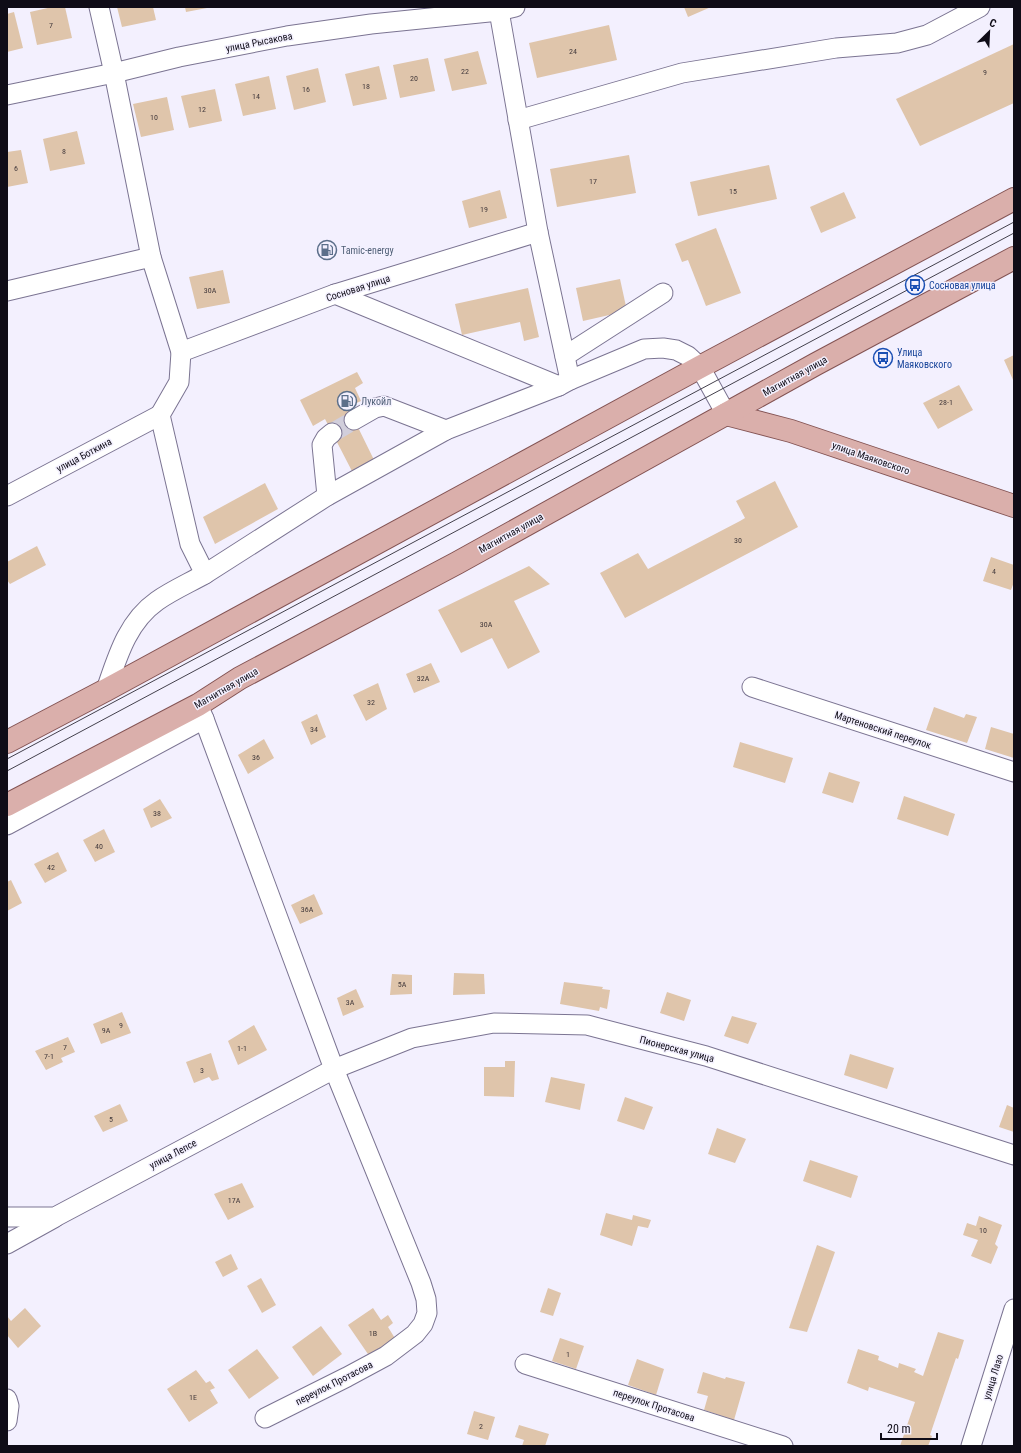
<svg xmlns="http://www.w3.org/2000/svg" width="1021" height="1453" font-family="'Roboto Condensed',sans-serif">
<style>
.building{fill:#dfc5ab}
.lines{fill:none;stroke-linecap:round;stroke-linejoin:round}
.minor-tunnel{stroke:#d1cedb;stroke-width:19;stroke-dasharray:19 10;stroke-linecap:butt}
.minor-casing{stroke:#7b7492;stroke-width:21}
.major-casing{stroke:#835353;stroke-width:24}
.minor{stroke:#fff;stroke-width:19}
.major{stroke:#daafab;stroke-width:22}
.tram{stroke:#43404c;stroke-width:1}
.labels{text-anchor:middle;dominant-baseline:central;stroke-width:3;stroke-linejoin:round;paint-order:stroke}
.number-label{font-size:8px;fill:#433a3c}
.street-label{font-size:10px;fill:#0f0c17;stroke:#f3f0fe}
.service-label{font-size:10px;fill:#4e5e75;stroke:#f3f0fe;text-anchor:start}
.transit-label{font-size:10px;fill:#164399;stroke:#f3f0fe;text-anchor:start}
</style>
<rect width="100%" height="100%" fill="#f3f0fe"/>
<g class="building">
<polygon points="52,7 65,7 72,38 37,45 30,12"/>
<polygon points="117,7 153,7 156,20 122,27"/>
<polygon points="185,7 207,7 207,8 186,12"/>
<polygon points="684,7 711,7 688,17"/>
<polygon points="14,12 23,48 7,52 7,14"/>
<polygon points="609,25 617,60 537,78 529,43"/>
<polygon points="1014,44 1014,103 920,146 896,99"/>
<polygon points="478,51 487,84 452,91 444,59"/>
<polygon points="428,58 435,91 400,98 393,65"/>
<polygon points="379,66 387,99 353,106 345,74"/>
<polygon points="318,68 326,102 294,110 286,76"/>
<polygon points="269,76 276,109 243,116 235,84"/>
<polygon points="215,89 222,121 189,128 181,96"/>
<polygon points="167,97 174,130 141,137 133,104"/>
<polygon points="77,131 85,164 50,171 43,139"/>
<polygon points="21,150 28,183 7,187 7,152"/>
<polygon points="629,155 636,193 557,207 550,169"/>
<polygon points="769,165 777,199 698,216 690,182"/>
<polygon points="500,190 507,218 469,228 462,201"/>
<polygon points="844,192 856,218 821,233 810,207"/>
<polygon points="716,228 741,293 706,306 688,260 682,262 675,244"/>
<polygon points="223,270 230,303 197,309 189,277"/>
<polygon points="620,279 627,311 583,321 576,288"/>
<polygon points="528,288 539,337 524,341 520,322 462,335 455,304"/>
<polygon points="1014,355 1014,382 1004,360"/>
<polygon points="357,372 363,383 355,388 361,401 348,407 376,464 354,475 325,419 313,426 300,400"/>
<polygon points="959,385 973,410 938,429 923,403"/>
<polygon points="775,481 798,527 625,618 600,573 638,553 648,569 740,521 745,518 736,501"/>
<polygon points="265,483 278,509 215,544 203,517"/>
<polygon points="37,546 46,565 10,584 7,580 7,562"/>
<polygon points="991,557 1014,565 1014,582 1011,590 983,581"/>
<polygon points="529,566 550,584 514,601 540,652 508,669 492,638 461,653 438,610"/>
<polygon points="431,663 440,682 414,693 406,674"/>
<polygon points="378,683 387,709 366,721 353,695"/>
<polygon points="934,707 964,718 966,714 977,717 967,743 926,730"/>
<polygon points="317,714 326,737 311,745 301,722"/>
<polygon points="991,727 1014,734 1014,758 985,749"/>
<polygon points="264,739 274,758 248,774 238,755"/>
<polygon points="740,742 793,758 785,783 733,767"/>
<polygon points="829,772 860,782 853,803 822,793"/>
<polygon points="904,796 955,814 948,836 897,819"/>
<polygon points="160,799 172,818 151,828 143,809"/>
<polygon points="104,829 115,852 95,862 83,840"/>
<polygon points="58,852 67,871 45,883 34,864"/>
<polygon points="11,880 22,903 7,911 7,882"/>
<polygon points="314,894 323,914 300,924 291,905"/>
<polygon points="454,973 484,974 485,994 453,995"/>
<polygon points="392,974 412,975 412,994 390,995"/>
<polygon points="564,982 603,987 602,989 610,990 607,1009 600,1007 599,1011 560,1004"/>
<polygon points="356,989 364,1007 343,1016 337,998"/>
<polygon points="667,992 691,1000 684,1021 660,1013"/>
<polygon points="122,1012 131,1033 101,1044 93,1024"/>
<polygon points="732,1016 757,1023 748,1044 724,1036"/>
<polygon points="254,1025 267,1050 238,1065 228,1041"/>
<polygon points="68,1037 75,1052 61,1058 63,1062 46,1070 35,1051"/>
<polygon points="211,1053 219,1079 212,1081 209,1077 194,1083 186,1062"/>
<polygon points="850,1054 894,1068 887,1089 844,1075"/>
<polygon points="505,1061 515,1061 514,1097 484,1096 484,1067 505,1067"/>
<polygon points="551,1077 585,1084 580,1110 545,1102"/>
<polygon points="625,1097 653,1107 644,1130 617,1121"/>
<polygon points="120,1104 128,1121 103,1132 94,1116"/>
<polygon points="1007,1105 1014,1108 1014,1132 999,1127"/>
<polygon points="717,1128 746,1139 735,1163 708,1154"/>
<polygon points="810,1160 858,1176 851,1198 803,1181"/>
<polygon points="242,1183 254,1207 228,1220 214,1194"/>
<polygon points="606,1213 632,1220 633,1215 651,1220 648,1228 638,1226 632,1246 600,1235"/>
<polygon points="979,1216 1002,1225 995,1244 998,1247 991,1264 971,1256 978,1240 963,1235 967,1223 976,1226"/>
<polygon points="817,1245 835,1252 807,1332 789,1328"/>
<polygon points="231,1254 238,1269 223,1277 215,1262"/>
<polygon points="261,1278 276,1305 262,1313 247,1286"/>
<polygon points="548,1288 561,1293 553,1316 540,1312"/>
<polygon points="25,1308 41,1326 18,1348 7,1335 7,1316 11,1321"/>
<polygon points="373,1308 381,1320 388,1315 393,1323 388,1327 396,1340 370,1357 348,1325"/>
<polygon points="321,1326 342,1354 313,1376 292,1347"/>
<polygon points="938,1332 964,1340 958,1359 956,1358 930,1435 932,1436 928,1446 900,1446 915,1402 869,1387 868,1391 847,1383 858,1349 879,1356 878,1360 898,1368 899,1363 916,1369 914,1372 923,1376"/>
<polygon points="560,1338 584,1346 576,1369 552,1361"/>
<polygon points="257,1349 279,1378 249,1399 228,1370"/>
<polygon points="637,1359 664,1369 656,1395 628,1385"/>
<polygon points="196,1370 206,1383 210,1381 215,1388 210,1390 218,1403 189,1422 167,1389"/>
<polygon points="703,1372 725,1379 726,1377 745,1382 734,1420 704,1410 708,1396 697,1393"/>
<polygon points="474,1411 495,1417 488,1440 467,1434"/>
<polygon points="519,1425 549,1434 545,1446 522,1446 524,1440 515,1437"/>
</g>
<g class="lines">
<polyline class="minor-tunnel" points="332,433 354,420"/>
<g class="minor-casing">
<g id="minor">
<path d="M99,7L114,73L151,257L181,352L179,382L160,415L190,544L205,574C189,583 171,591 157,601C127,622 117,658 106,690"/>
<polyline points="499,11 538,232 570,380"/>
<polyline points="7,95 114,73 179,57 287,36 371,24 499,11 515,7"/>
<polyline points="518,120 682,73 836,48 897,43 927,35 980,7"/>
<polyline points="7,291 151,257"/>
<polyline points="335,294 559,386"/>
<polyline points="181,352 335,294 538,232"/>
<polyline points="565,356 663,293"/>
<polyline points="354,420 375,408 384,406 446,430"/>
<polyline points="7,496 160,415"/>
<polyline points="327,496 322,445 326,438 332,433"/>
<polyline points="205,574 327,496 446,430 559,386 570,380 644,349 663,348 676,350 688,356 700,367 726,414"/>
<polyline points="752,687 1014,772"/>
<polyline points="198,705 204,719 334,1069 421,1283 426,1299 427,1313 423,1324 415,1334 386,1356 347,1377 265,1418"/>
<polyline points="7,825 204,719"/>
<polyline points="7,1217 55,1217 334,1069 412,1038 494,1023 587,1025 706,1056 1014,1155"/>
<polyline points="7,1244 54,1218"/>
<polyline points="525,1364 783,1446"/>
<polyline points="7,1399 9,1406 7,1421"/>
<polyline points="971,1446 1014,1309"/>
</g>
</g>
<g class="major-casing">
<g id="major">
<polyline points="726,414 791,431 1014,506"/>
<polyline points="7,742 106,690 700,367 1014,199"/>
<polyline points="7,805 198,705 240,678 457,563 816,364 1014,258"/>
</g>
</g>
<use href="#minor" class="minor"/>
<use href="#major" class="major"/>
<g class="tram">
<polyline points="7,759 1014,222"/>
<polyline points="7,771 1014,233"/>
</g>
</g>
<defs>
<g id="fuel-ring" transform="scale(1)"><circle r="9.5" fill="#f3f0fe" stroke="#5c6f8a" stroke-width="1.5"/><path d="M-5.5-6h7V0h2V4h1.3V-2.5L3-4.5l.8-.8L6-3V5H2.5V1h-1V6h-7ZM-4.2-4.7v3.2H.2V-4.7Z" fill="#5c6f8a"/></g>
<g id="bus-ring" transform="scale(1)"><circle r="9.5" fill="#f3f0fe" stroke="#1a4fb4" stroke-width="1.5"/><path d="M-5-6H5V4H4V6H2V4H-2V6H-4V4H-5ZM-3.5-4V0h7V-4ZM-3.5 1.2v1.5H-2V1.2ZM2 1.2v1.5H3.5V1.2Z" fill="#1a4fb4"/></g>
</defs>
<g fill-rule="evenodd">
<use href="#fuel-ring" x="327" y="250"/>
<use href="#bus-ring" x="915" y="285"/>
<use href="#bus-ring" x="883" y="358"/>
<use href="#fuel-ring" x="347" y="401"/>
</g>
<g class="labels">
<g class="number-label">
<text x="51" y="25">7</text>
<text x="573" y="51">24</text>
<text x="465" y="71">22</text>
<text x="985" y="72">9</text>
<text x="414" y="78">20</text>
<text x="366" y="86">18</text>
<text x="306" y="89">16</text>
<text x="256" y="96">14</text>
<text x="202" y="109">12</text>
<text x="154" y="117">10</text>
<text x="64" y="151">8</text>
<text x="16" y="168">6</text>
<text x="593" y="181">17</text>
<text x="733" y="191">15</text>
<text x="484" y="209">19</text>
<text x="210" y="290">30А</text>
<text x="946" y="402">28-1</text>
<text x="738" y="540">30</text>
<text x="994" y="571">4</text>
<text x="486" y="624">30А</text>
<text x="423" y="678">32А</text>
<text x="371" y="702">32</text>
<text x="314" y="729">34</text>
<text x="256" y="757">36</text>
<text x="157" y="813">38</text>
<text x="99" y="846">40</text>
<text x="51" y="867">42</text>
<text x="307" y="909">36А</text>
<text x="402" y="984">5А</text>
<text x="350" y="1002">3А</text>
<text x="121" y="1025">9</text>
<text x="106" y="1030">9А</text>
<text x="65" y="1047">7</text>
<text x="242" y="1048">1-1</text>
<text x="49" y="1056">7-1</text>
<text x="202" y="1070">3</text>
<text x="111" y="1119">5</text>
<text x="234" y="1200">17А</text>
<text x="983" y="1230">10</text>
<text x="373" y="1333">1В</text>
<text x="568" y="1354">1</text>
<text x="193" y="1397">1Е</text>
<text x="481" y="1426">2</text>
</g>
<g class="street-label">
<text transform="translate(259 42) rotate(-11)">улица Рысакова</text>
<text transform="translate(358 288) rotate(-18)">Сосновая улица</text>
<text transform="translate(795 376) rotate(-29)">Магнитная улица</text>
<text transform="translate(84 455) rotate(-28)">улица Боткина</text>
<text transform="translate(871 458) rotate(19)">улица Маяковского</text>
<text transform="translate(511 533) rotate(-29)">Магнитная улица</text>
<text transform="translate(226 688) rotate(-30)">Магнитная улица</text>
<text transform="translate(883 730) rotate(18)">Мартеновский переулок</text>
<text transform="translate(677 1049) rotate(15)">Пионерская улица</text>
<text transform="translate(173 1154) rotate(-28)">улица Лепсе</text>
<text transform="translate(993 1377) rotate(-73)">улица Лазо</text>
<text transform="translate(334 1383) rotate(-27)">переулок Протасова</text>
<text transform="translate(654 1405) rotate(18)">переулок Протасова</text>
</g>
<g class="service-label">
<text x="341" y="250">Tamic-energy</text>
<text x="361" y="401">Лукойл</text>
</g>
<g class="transit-label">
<text x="929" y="285">Сосновая улица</text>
<text x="897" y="352">Улица<tspan x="897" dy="12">Маяковского</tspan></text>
</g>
</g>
<rect width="1021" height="1453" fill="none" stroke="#0f0c17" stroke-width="16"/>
<g transform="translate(989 32) rotate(24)" stroke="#f3f0fe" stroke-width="3" paint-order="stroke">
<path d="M0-3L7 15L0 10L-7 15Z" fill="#0f0c17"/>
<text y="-6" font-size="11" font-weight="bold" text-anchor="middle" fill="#0f0c17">С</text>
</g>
<path d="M881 1433v6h56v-6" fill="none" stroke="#0f0c17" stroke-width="2"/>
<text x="887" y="1433" font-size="12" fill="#0f0c17" stroke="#f3f0fe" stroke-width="3" paint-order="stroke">20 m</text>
</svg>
